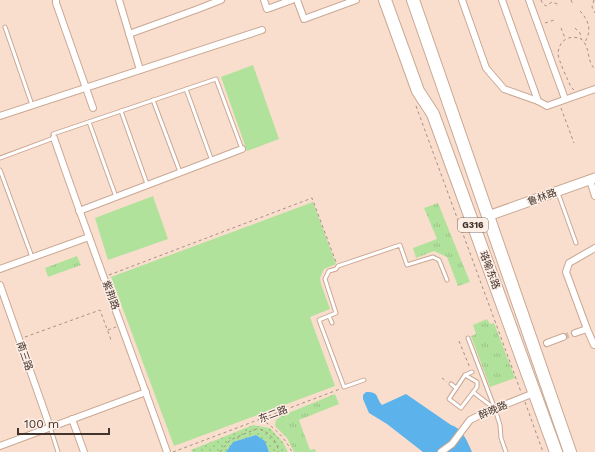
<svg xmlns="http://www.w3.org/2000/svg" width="595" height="452" font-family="'Work Sans','Noto Sans SC',sans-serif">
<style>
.grass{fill:url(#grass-tufts)}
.park{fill:url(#park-dots)}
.pitch{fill:#b1e29b}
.water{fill:#5cb2ea}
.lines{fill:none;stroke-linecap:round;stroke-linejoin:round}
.street-tunnel{stroke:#d5bcad;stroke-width:6;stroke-dasharray:6 3;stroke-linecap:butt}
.lane-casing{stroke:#caa894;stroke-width:5}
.street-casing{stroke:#caa894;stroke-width:8}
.secondary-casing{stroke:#caa894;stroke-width:11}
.highway-casing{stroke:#caa894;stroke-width:14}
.path{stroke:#a69083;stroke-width:1;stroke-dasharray:3 3;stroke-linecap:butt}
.lane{stroke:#fff;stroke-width:3}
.street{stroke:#fff;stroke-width:6}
.secondary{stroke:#fff;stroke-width:9}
.highway{stroke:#fff;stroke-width:12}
.labels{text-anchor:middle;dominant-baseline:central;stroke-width:3;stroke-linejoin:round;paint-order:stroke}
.shield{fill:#fdeee6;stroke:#7a6c64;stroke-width:1}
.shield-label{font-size:9px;font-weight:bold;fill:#42342c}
.street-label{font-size:10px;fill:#42342c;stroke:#fdeee6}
</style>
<defs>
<pattern id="grass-tufts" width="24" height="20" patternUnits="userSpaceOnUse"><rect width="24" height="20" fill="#b1e29b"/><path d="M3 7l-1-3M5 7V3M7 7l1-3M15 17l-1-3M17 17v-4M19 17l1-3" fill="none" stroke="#99c286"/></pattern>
<pattern id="park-dots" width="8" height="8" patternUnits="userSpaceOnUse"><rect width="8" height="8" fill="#b1e29b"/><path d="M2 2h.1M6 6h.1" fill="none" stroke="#99c286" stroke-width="1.8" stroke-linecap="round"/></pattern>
</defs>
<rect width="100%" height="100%" fill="#fadecd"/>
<g class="grass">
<polygon points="438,203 470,282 458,286 447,257 434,251 416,258 413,248 437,239 424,208"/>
<polygon points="77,256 81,265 48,277 45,268"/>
<polygon points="487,319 490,324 494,323 515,378 490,387 471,336 476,334 473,325"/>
<polygon points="335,394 339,404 299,420 310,450 315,449 316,452 294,452 287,438 275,426 276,420 281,416"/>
</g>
<polygon class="park" points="253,425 270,428 283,442 288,452 269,452 265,441 256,435 233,442 226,452 192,452 191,450"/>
<g class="pitch">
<polygon points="253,65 279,139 247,151 221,77"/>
<polygon points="153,196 168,239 108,260 95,218"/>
<polygon points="313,202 336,264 324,269 320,278 321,284 330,309 310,317 335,386 174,446 111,277"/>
</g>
<g class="water">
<path d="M366,392C380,392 375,397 382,405L406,394L451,425C463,429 467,441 472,452H423L387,424L369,413L363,399V395Z"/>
<polygon points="256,435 265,441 269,452 226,452 233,442"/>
</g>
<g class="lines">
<polyline class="street-tunnel" points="563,337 575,333"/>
<g class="lane-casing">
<g id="lane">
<polyline points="5,27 32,105"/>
<polyline points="186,89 212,161"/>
<polyline points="153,100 180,172"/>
<polyline points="121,111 147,184"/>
<polyline points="89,122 116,197"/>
<polyline points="0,158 54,138 53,134 216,79 242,149"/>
<polyline points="0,170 32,257"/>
<polyline points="558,193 576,243"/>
<polyline points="329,316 332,323"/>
<polyline points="468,338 495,409 500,425 501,438 506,452"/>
<polygon points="465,375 477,382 477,387 461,408 449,399"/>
<polyline points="465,375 472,372"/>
<polyline points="364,380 344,387 319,320 336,313 325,279 329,271 336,269 338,266 400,245 407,265 433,257 439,260 447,280"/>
<polyline points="451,384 456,388"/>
<polyline points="473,392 495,409"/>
<polyline points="50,427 58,452"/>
</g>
</g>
<g class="street-casing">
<g id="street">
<polyline points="56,0 56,3 93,108"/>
<polyline points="119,0 140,70"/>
<polyline points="264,0 267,9 292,0"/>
<polyline points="297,0 304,19 356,0"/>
<polyline points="462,0 486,68 504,89 538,101"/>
<polyline points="502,0 538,101 547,106 595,89"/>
<polyline points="529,0 565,99"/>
<polyline points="129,34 198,9 221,0"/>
<polyline points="0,116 262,30"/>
<path d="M54,138C90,243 130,347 167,452"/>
<polyline points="590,180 595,196"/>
<polyline points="79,211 242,149"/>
<polyline points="0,269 89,237"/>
<polyline points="0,285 50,427"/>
<polyline points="587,329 594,345 595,345"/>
<polyline points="575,333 587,329 566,272 569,263 595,248"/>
<polyline points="547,343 563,337"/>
<polyline points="72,419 84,452"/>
<polyline points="0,446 146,392"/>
<polyline points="441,452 452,444 470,420 484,413 534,393"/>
</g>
</g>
<g class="secondary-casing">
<polyline id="secondary" points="488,216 595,178"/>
</g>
<g class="highway-casing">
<g id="highway">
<polyline points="385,0 418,91 433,114 556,452"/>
<polyline points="413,0 570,452"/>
</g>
</g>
<g class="path">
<polyline points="541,0 543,4 546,6 552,2 560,5"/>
<polyline points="571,0 573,4"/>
<polyline points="594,0 592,7 595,13"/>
<path d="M580,11C589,21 592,30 585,42"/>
<polyline points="545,23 554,20"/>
<polyline points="561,28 565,38"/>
<path d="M575,28L580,33L581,39C591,47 586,61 595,69"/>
<path d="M574,90L571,87C568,80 558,60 558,53C559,40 570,34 581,39"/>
<polyline points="416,106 521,392"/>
<polyline points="561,108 574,143"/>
<polyline points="109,275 312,198 336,262"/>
<polyline points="108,330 116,327"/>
<polyline points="25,337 100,310 111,340"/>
<polyline points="459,341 470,368"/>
<polyline points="442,378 447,382"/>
<polyline points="525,402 543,452"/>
<path d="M261,419C275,428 285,438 292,452"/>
<polyline points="173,452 340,389"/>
<path d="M220,452L230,440L256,429C266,428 279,442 278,452"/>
</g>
<use href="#lane" class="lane"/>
<use href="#street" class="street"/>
<use href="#secondary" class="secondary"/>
<use href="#highway" class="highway"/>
</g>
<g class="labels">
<rect class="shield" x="458" y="218" width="30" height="14" rx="3"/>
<g class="shield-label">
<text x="473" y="225">G316</text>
</g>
<g class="street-label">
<text transform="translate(542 197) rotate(-20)">鲁林路</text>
<text transform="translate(490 270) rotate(70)">珞喻东路</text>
<text transform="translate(111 295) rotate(70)">紫荆路</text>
<text transform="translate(25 356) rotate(71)">南三路</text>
<text transform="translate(493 410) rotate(-23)">醉晚路</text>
<text transform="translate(273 414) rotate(-21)">东二路</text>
</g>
</g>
<path d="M18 428v6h91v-6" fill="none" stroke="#42342c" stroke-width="2"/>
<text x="24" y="428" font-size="12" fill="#42342c" stroke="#fdeee6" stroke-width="3" paint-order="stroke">100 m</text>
</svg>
